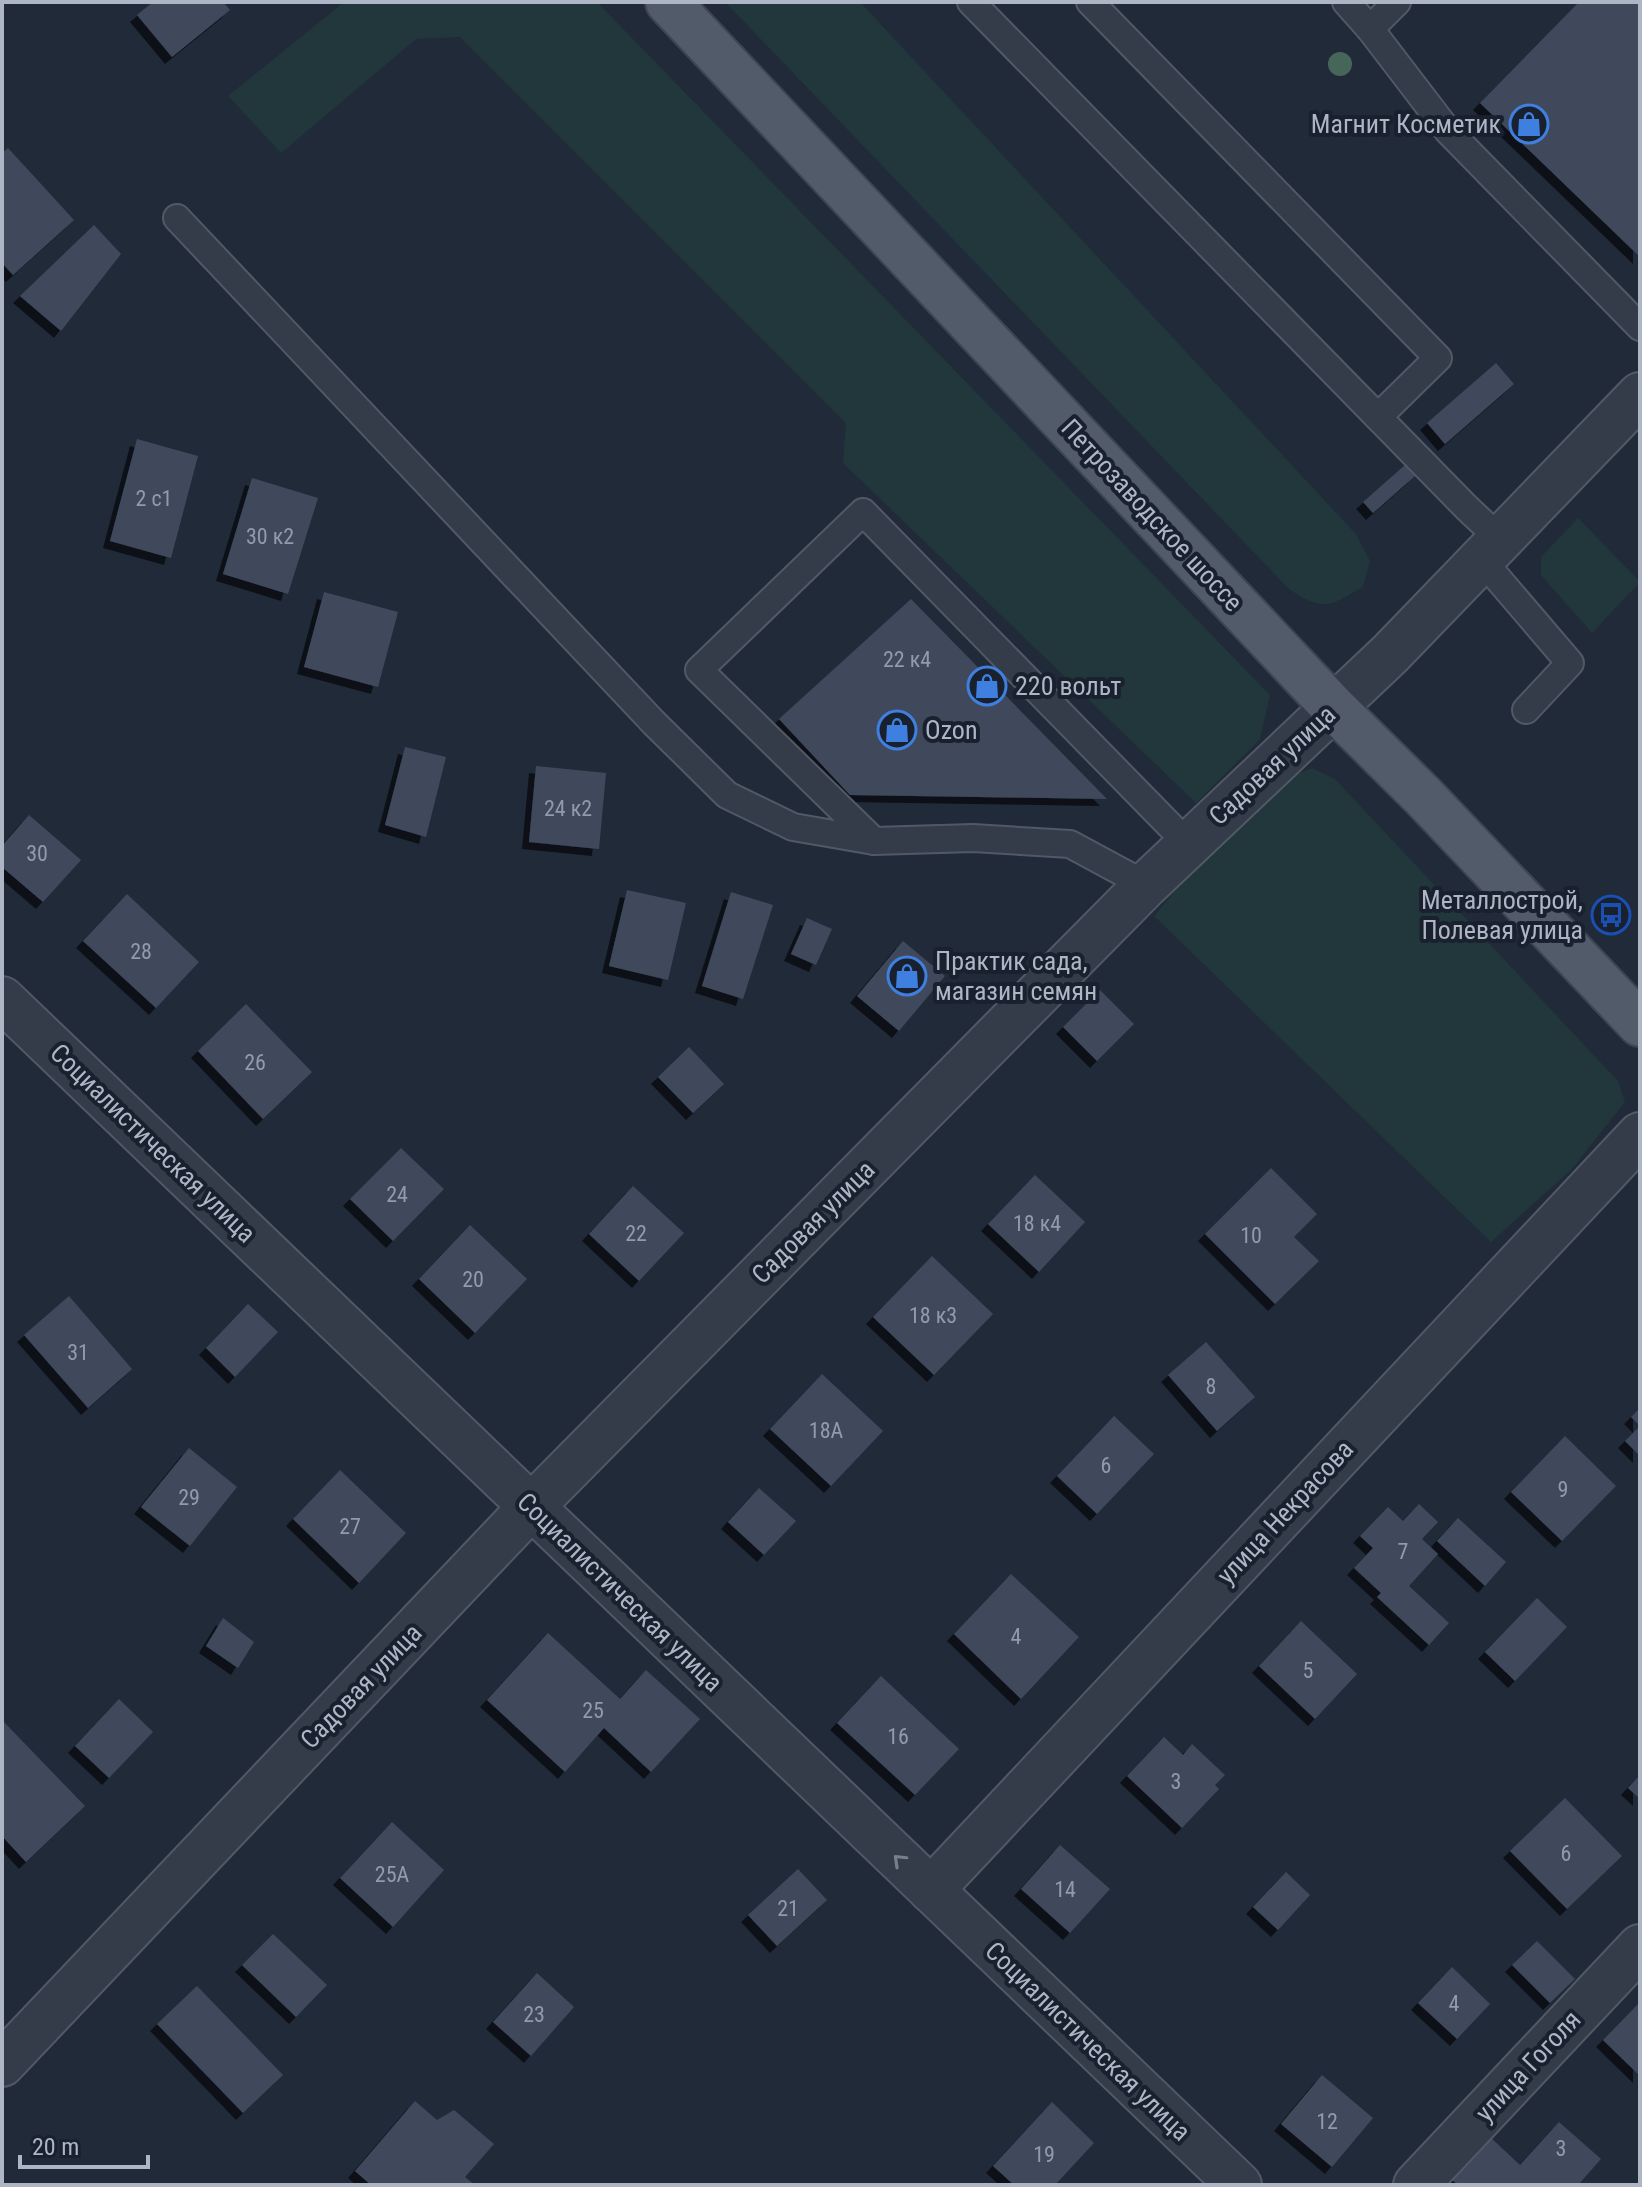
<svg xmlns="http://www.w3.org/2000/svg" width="1642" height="2187" font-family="'Roboto Condensed',sans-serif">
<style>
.green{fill:#22373b}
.building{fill:#3f495c;filter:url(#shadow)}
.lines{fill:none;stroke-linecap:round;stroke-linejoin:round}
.service-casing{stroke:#515967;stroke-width:30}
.minor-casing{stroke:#515967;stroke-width:48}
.primary-casing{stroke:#3d4553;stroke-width:48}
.service{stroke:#343c4a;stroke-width:26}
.minor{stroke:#343c4a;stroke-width:44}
.primary{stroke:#515b6a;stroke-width:44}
.tree{fill:#466659}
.oneway{stroke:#777f8e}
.labels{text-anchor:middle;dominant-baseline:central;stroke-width:8;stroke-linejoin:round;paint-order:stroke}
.number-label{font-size:22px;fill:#929bac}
.poi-label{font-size:26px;fill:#aeb6c6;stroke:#19212e;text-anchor:start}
.street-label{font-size:26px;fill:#aeb6c6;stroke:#19212e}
</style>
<defs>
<filter id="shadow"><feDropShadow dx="-7" dy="7" stdDeviation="0" flood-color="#0009"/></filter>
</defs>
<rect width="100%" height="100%" fill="#202a39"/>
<g class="green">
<polygon points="344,2 597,2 1270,695 1260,739 1196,803 843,463 846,423 460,37 416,39 281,153 228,96"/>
<path d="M725,2H860L1356,534L1370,561L1363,587C1328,607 1324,612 1289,589Z"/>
<polygon points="1578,518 1640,582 1592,633 1541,575 1541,557"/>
<polygon points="1312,768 1335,779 1618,1081 1625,1102 1571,1170 1491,1242 1154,916 1220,837 1280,781"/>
</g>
<g class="building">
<polygon points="153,2 223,2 230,10 172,57 137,15"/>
<polygon points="1579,2 1640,2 1640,257 1480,103"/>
<polygon points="8,148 74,220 13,275 2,263 2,153"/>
<polygon points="94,225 121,254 61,331 20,296"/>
<polygon points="1496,363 1514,384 1445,444 1427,423"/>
<polygon points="137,439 198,456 171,558 110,541"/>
<polygon points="1405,465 1415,476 1373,513 1363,502"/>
<polygon points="252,478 318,498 288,594 223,574"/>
<polygon points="324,592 398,612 378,687 304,667"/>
<polygon points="911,599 1107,799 850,795 779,719"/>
<polygon points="405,747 446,757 426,837 385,825"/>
<polygon points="536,766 606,773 599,849 529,842"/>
<polygon points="29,815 81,860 43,902 2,867 2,846"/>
<polygon points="627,890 686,903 668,980 609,966"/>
<polygon points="731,892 773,905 743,999 702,986"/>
<polygon points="127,894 199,962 156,1008 83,941"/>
<polygon points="807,918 832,929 816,965 791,954"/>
<polygon points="903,941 945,976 899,1031 857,996"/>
<polygon points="1100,990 1134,1024 1097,1061 1063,1027"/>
<polygon points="246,1004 312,1072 263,1119 198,1051"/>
<polygon points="689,1047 724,1084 693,1113 658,1077"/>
<polygon points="401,1148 444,1189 393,1241 350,1199"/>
<polygon points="1271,1168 1317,1214 1294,1237 1319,1261 1275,1304 1205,1234"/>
<polygon points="1035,1175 1085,1222 1039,1272 988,1224"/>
<polygon points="633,1186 684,1233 639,1281 589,1234"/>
<polygon points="470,1225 527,1279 475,1333 419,1279"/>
<polygon points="932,1256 993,1314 934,1375 873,1317"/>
<polygon points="69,1296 132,1369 88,1408 24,1335"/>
<polygon points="248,1304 278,1332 235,1377 206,1348"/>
<polygon points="1206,1342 1255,1397 1217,1431 1168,1375"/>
<polygon points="822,1374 883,1431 831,1486 770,1429"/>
<polygon points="1640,1408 1640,1456 1625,1441 1640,1426 1631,1417"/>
<polygon points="1114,1416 1154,1454 1097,1514 1057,1476"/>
<polygon points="1565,1436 1616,1486 1562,1541 1511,1492"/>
<polygon points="189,1448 237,1487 190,1546 141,1507"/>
<polygon points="340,1470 406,1533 359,1583 293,1519"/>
<polygon points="759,1488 796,1521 764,1555 728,1522"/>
<polygon points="1419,1504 1438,1522 1422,1539 1438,1554 1409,1586 1449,1623 1429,1645 1377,1597 1381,1593 1354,1568 1373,1548 1360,1536 1388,1507 1403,1521"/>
<polygon points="1458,1518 1506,1562 1485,1586 1437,1541"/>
<polygon points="1011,1574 1079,1637 1021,1699 954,1634"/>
<polygon points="1537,1598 1567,1627 1515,1681 1485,1652"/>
<polygon points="223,1618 254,1642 238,1668 206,1646"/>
<polygon points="1301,1621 1357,1674 1315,1719 1259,1666"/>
<polygon points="548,1633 620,1699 646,1670 700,1719 651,1772 604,1728 565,1772 487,1700"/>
<polygon points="881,1676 959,1749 915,1795 837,1723"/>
<polygon points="119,1699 153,1732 109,1778 75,1746"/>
<polygon points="2,1720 85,1806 26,1862 2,1836"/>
<polygon points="1164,1737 1183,1755 1192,1744 1225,1775 1215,1785 1219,1789 1182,1828 1127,1776"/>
<polygon points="1640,1775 1640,1799 1628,1788"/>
<polygon points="1565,1798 1622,1856 1567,1909 1510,1851"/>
<polygon points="392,1822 444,1870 393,1927 340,1878"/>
<polygon points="1060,1845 1110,1889 1070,1933 1021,1889"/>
<polygon points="798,1869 827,1900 777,1946 748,1915"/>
<polygon points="1286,1872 1310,1895 1278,1930 1253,1907"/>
<polygon points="273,1934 327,1985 296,2017 242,1965"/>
<polygon points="1537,1941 1575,1979 1550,2003 1512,1965"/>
<polygon points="1452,1967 1490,2004 1457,2039 1418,2003"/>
<polygon points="537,1973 574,2007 531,2056 493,2022"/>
<polygon points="197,1986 283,2075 243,2113 157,2024"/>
<polygon points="1640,2002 1640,2076 1603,2040"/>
<polygon points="1322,2075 1373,2118 1332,2167 1281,2124"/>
<polygon points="415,2101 437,2120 454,2110 494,2144 465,2177 475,2185 371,2185 355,2171"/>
<polygon points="1052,2102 1094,2143 1055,2185 1014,2185 993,2166"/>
<polygon points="1559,2122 1601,2159 1578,2185 1458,2185 1451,2179 1489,2136 1520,2165"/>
</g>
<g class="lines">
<g class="service-casing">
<g id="service">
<polyline points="971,2 1467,508 1501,540"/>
<polyline points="1090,2 1438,358 1378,417"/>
<polyline points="1346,2 1370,29 1448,131 1640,327"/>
<polyline points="1370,29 1397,2"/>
<polyline points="177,218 654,723 727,795 793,827 874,841 973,838 1070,844 1146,885"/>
<polyline points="1482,560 1570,663 1526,710"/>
<polyline points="874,841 699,670 863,512 1188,844"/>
</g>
</g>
<g class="minor-casing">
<g id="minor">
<polyline points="2,999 1239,2185"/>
<polyline points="931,1890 1640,1135"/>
<polyline points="2,2064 531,1507 1146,885 1390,654 1640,395"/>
<polyline points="1416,2185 1640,1947"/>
</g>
</g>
<g class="primary-casing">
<polyline id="primary" points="668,2 1334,708 1423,796 1640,1024"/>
</g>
<use href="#service" class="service"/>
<use href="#minor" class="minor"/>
<use href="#primary" class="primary"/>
</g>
<circle class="tree" cx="1340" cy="64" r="12"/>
<defs><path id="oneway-chevron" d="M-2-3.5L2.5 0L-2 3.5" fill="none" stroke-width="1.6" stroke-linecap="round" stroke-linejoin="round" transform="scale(2)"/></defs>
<use class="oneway" href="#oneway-chevron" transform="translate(899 1860) rotate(-136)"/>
<defs>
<g id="shop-ring" transform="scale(2)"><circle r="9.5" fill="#19212e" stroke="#3f7fe0" stroke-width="1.5"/><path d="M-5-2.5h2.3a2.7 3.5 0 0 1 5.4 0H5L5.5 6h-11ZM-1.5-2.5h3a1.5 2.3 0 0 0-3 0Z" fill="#3f7fe0"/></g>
<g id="bus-ring" transform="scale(2)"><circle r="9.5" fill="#19212e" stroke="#1a4fb4" stroke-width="1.5"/><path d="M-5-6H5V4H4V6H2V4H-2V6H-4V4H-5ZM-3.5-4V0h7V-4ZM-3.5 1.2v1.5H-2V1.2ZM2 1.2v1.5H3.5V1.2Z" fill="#1a4fb4"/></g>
</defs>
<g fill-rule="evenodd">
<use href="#shop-ring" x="1529" y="124"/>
<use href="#shop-ring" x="987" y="686"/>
<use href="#shop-ring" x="897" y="730"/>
<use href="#bus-ring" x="1611" y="915"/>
<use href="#shop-ring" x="907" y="976"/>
</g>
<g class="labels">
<g class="number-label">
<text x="154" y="498">2 с1</text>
<text x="270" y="536">30 к2</text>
<text x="907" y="659">22 к4</text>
<text x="568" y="808">24 к2</text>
<text x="37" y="853">30</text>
<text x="141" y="951">28</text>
<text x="255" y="1062">26</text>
<text x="397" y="1194">24</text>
<text x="1037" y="1223">18 к4</text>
<text x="636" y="1233">22</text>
<text x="1251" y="1235">10</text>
<text x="473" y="1279">20</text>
<text x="933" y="1315">18 к3</text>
<text x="78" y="1352">31</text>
<text x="1211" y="1386">8</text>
<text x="826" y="1430">18А</text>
<text x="1106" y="1465">6</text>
<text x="1563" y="1489">9</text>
<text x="189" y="1497">29</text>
<text x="350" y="1526">27</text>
<text x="1403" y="1551">7</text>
<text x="1016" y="1636">4</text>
<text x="1308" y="1670">5</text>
<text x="593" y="1710">25</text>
<text x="898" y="1736">16</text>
<text x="1176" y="1781">3</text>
<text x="1566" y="1853">6</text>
<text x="392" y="1874">25А</text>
<text x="1065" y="1889">14</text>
<text x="788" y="1908">21</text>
<text x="1454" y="2003">4</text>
<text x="534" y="2014">23</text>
<text x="1327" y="2121">12</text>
<text x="1561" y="2148">3</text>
<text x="1044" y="2154">19</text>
</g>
<g class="poi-label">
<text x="1501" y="124" text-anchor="end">Магнит Косметик</text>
<text x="1015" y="686">220 вольт</text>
<text x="925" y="730">Ozon</text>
<text x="1583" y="900" text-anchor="end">Металлострой,<tspan x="1583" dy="30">Полевая улица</tspan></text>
<text x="935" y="961">Практик сада,<tspan x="935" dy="30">магазин семян</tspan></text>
</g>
<g class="street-label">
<text transform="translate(1152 515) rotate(47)">Петрозаводское шоссе</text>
<text transform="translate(1272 765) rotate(-43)">Садовая улица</text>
<text transform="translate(153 1143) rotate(44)">Социалистическая улица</text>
<text transform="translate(813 1222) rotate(-45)">Садовая улица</text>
<text transform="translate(1285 1512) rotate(-47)">улица Некрасова</text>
<text transform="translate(620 1592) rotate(44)">Социалистическая улица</text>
<text transform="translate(361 1686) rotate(-46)">Садовая улица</text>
<text transform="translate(1088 2041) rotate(44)">Социалистическая улица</text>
<text transform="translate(1528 2066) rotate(-47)">улица Гоголя</text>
</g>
</g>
<rect width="1642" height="2187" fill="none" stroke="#aeb6c6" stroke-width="8"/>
<path d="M20 2155v12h128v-12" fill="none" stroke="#aeb6c6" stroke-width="4"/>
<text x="32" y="2155" font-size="24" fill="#aeb6c6" stroke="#19212e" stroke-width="6" paint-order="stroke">20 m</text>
</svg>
